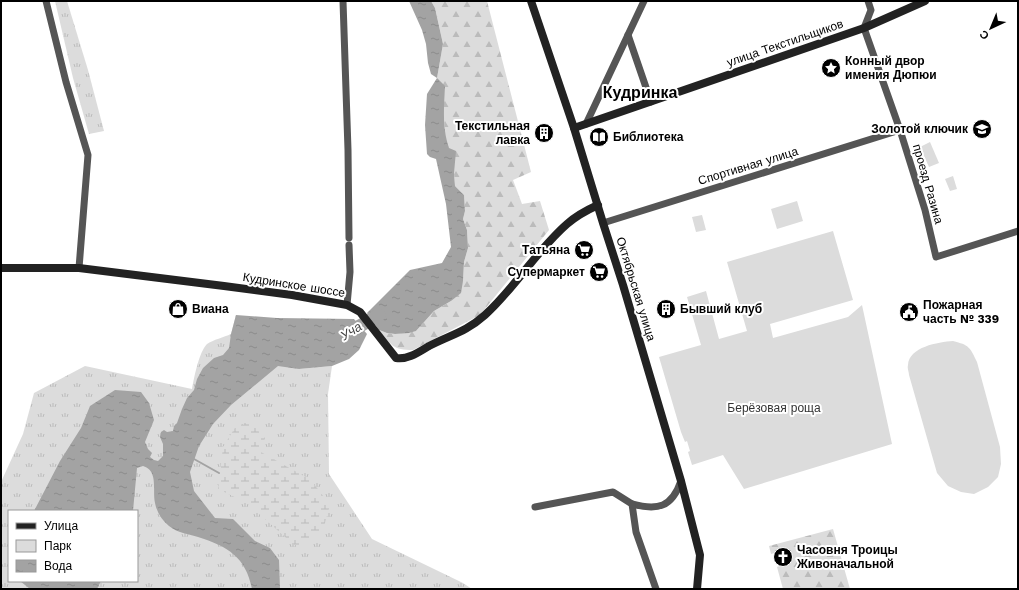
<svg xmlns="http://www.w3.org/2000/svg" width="1019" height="590" font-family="'Work Sans',sans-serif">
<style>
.grass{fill:url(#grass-tufts);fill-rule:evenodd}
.forest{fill:url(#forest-firs)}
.wetland{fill:url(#wetland-marsh)}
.green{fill:#dcdcdc}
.water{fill:url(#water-ripples)}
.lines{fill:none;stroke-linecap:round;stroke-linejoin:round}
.stream{stroke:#a3a3a3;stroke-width:2}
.river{stroke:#a3a3a3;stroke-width:13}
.street{stroke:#555;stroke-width:7}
.secondary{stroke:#222;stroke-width:8}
.labels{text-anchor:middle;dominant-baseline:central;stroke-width:4;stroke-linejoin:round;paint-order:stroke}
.street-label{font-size:12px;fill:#000;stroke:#fff}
.poi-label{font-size:12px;font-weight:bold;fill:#000;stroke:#fff;text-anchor:start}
.park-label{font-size:12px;fill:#333;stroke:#fff}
.water-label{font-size:13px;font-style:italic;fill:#444;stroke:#fff}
.district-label{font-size:16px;font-weight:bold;fill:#000;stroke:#fff}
</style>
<defs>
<pattern id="grass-tufts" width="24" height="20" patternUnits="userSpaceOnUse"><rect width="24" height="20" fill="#dcdcdc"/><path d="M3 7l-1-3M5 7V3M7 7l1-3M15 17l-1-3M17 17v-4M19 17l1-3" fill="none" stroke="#bbb"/></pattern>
<pattern id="forest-firs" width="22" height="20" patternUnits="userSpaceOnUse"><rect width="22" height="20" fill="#dcdcdc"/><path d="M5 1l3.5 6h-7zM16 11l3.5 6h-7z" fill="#bbb"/></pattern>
<pattern id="wetland-marsh" width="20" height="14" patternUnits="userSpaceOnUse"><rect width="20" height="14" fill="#dcdcdc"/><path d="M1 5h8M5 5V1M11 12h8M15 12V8" fill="none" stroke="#bbb"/></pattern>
<pattern id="water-ripples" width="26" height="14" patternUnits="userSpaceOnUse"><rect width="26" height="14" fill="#a3a3a3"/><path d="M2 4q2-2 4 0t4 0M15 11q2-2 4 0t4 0" fill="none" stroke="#8b8b8b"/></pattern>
</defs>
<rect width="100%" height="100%" fill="#fff"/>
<g class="grass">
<polygon points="55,1 67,1 88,70 104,131 89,134 73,78"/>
<path d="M236,315L299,369L332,366L328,394L329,474L372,539L463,583L472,589H1V482L23,434L34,393L85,366L192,389C194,378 199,352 207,344C213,340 224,337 231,334ZM9,511H137V581H9Z"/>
</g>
<g class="forest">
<path d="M431,1H487L531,172L513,180L522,204L540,201L549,230L480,315L413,350C393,350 391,345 379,330L387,333L395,334L416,331L434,311L451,301L463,281L464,262L468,248L467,230L463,219L465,211L464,195L455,186L454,173L445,138L444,118L437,78L443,44L435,8Z"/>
<polygon points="833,529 850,589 783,589 777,567 789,563 785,550 771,554 769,546"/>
</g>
<polygon class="wetland" points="251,423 265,438 261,452 311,480 330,505 323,530 307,547 294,545 247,503 218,489 223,447 236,426"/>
<g class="green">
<polygon points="930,142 939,163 929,167 920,147"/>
<polygon points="953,176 957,189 950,191 945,179"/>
<polygon points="797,201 803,221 777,229 771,209"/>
<polygon points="702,215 706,230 696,232 692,217"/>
<polygon points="833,231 853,300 770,324 773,338 848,317 862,305 892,444 744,489 723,455 692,465 688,452 690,451 687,441 685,442 681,432 659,357 701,345 687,297 706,291 719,339 747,331 727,262"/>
<path d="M953,341C969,345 970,347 977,362L1000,447L1001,464L998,477L988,487L974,494L961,492L948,486L937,473L909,375C909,372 907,368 908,365C909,347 938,342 953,341Z"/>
</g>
<g class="water">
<path d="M409,1H431L435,8L443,44L437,78L445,86C444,107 442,128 449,148L456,151L454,173L455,186L464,195L465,211L463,219L467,230L468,248L464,262L463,281L461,293L451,301L434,311L416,331L409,333L395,334L387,333L379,330L367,313L410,270L442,263L451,247L446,204L436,159L430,157L427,154L425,125L427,94L437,78L431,74L428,63L426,44L422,30Z"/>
<path d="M236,315L277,318L354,319L367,334L359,350L349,359L332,366L299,369L278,366L231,405L213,424L199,446L190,472L194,491L215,518L233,519L255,541L270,548L279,560L280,589H252C246,557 227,546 198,537C189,534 177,533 169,526C162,520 157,513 155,503C152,490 159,471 143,466L137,468L133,511H34L60,461L81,428L90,406L115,390L141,392L149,403L154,420L145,442L148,449L152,453L150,457L154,460L158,461L163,456V444L160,437L161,432L164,430L167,432L173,431L174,426L177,423L182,409L187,398L194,390L197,379L203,368L214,358L223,355L229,348L231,334Z"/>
<polygon points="20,581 101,581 97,589 30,589"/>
</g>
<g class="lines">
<polyline class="stream" points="194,459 219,473"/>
<polyline class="river" points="344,335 379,315"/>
<g class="street">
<polyline points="46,1 66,82 88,155 79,268"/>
<polyline points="343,1 348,150 349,238"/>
<polyline points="868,1 871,10 864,28 900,130 925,210 936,257 1018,231"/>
<polyline points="628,35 651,102"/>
<polyline points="586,124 644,1"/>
<polyline points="603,223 900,130"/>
<polyline points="347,305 350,272 349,245"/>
<path d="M632,504C658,511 672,507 681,481"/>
<polyline points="535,507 613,492 632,504 636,532 656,589"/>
</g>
<g class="secondary">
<polyline points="531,1 574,128 603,223 623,285 681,481 700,555 697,589"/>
<polyline points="574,128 864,28 925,1"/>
<path d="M1,268H79L224,286L292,295L347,305L360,312L396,358C408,360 419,352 429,346C450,335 466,332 485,315C515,288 536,251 567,224C576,216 587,210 598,205"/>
</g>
</g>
<defs>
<g id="sight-disc" transform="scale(1)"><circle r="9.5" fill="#000" stroke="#fff"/><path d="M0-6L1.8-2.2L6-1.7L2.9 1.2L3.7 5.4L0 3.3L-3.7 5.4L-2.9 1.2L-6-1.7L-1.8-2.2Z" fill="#fff"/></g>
<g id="school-disc" transform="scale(1)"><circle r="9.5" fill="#000" stroke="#fff"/><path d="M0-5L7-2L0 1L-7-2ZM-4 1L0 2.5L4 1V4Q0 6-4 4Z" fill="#fff"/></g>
<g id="building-disc" transform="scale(1)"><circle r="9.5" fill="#000" stroke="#fff"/><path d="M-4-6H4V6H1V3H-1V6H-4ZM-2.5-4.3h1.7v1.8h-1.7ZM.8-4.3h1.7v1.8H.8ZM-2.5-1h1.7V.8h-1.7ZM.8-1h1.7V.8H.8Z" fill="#fff"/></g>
<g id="library-disc" transform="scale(1)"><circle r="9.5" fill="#000" stroke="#fff"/><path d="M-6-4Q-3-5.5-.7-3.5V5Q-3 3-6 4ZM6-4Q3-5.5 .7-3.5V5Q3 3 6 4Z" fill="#fff"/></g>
<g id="supermarket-disc" transform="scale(1)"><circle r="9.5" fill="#000" stroke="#fff"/><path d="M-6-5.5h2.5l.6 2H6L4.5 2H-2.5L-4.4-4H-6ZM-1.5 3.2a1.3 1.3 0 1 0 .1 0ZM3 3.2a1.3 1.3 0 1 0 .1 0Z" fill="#fff"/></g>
<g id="shop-disc" transform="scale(1)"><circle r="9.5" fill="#000" stroke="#fff"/><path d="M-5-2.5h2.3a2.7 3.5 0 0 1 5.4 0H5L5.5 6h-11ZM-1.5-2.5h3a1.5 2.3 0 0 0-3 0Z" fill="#fff"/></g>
<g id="civic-disc" transform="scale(1)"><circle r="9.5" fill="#000" stroke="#fff"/><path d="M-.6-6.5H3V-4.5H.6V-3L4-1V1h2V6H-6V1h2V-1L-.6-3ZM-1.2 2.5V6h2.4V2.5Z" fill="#fff"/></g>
<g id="church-disc" transform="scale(1)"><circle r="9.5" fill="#000" stroke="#fff"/><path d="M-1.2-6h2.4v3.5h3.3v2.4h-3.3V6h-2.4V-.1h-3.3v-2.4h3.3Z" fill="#fff"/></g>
</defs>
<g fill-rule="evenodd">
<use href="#sight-disc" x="831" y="68"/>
<use href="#school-disc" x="982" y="129"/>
<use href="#building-disc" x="544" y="133"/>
<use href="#library-disc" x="599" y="137"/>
<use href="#supermarket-disc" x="584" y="250"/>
<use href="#supermarket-disc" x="599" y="272"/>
<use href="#shop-disc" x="178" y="309"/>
<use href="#building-disc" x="666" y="309"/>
<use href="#civic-disc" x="909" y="312"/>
<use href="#church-disc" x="783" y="557"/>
</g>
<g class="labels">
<g class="street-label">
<text transform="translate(785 43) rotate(-19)">улица Текстильщиков</text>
<text transform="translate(748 166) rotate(-17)">Спортивная улица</text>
<text transform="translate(928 184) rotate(74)">проезд Разина</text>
<text transform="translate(294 285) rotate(9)">Кудринское шоссе</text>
<text transform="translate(636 289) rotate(73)">Октябрьская улица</text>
</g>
<g class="poi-label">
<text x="845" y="61">Конный двор<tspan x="845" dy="14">имения Дюпюи</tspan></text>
<text x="530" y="126" text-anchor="end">Текстильная<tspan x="530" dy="14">лавка</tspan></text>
<text x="968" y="129" text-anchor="end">Золотой ключик</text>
<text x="613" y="137">Библиотека</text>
<text x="570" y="250" text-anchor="end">Татьяна</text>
<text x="585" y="272" text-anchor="end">Супермаркет</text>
<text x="923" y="305">Пожарная<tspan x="923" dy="14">часть № 339</tspan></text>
<text x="192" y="309">Виана</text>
<text x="680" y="309">Бывший клуб</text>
<text x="797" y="550">Часовня Троицы<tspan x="797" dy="14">Живоначальной</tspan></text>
</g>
<g class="park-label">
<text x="774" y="408">Берёзовая роща</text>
</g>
<g class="water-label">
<text transform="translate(351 331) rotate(-32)">Уча</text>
</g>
<g class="district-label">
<text x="640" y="92">Кудринка</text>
</g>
</g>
<rect width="1019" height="590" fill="none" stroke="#000000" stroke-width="4"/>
<rect x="8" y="510" width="130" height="72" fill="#ffffff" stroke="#999999"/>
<rect x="16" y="523" width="20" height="6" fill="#222222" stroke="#999999"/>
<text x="44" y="530" font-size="12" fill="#000000">Улица</text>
<rect x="16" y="540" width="20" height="12" fill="#dcdcdc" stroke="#999999"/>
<text x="44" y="550" font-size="12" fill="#000000">Парк</text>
<rect x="16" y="560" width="20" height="12" fill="url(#water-ripples)" stroke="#999999"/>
<text x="44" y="570" font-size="12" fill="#000000">Вода</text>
<g transform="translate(991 28) rotate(224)" stroke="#ffffff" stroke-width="3" paint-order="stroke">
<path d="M0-3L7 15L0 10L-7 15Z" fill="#000000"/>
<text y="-6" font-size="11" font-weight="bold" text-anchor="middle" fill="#000000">С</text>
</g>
</svg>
